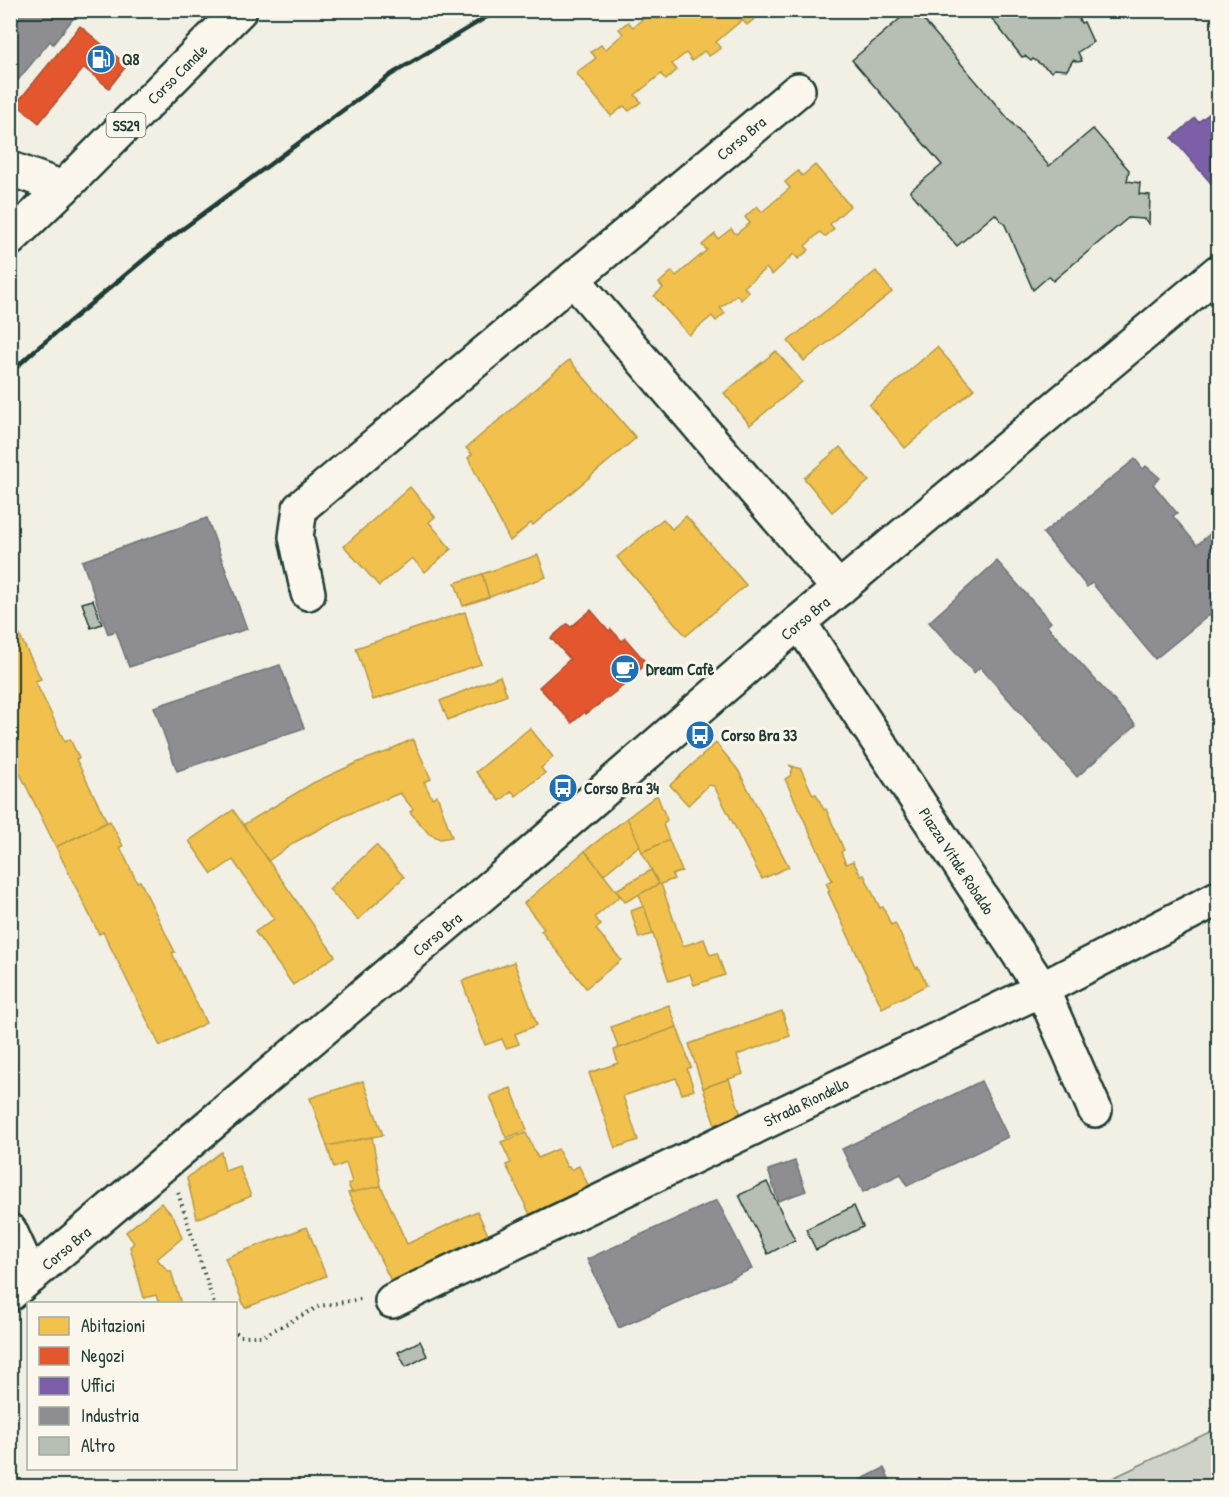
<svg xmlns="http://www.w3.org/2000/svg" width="1229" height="1497" font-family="'Patrick Hand',sans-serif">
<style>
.green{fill:#cfd2c8;stroke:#77887e;stroke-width:1.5}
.homes{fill:#f2c14e;stroke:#b39946;stroke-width:1.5}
.shops{fill:#e4572e;stroke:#a94f30;stroke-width:1.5}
.offices{fill:#7b5ea7;stroke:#5f5484;stroke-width:1.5}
.industry{fill:#8d8d92;stroke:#6c7576;stroke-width:1.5}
.building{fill:#b7beb3;stroke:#1f3d34;stroke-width:1.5}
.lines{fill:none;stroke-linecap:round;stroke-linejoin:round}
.minor-casing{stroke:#1f3d34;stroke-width:38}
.major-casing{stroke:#1f3d34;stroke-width:38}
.path{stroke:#1f3d34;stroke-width:4;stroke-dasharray:1.5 4.5;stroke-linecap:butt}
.minor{stroke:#fbf7ec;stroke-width:33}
.major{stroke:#fbf7ec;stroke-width:33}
.rail{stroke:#1f3d34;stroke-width:4.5}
.labels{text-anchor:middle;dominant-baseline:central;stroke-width:6;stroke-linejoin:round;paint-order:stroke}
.shield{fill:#fbf7ec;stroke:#61756b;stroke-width:1.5}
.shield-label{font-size:15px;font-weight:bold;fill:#1f3d34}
.poi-label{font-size:16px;font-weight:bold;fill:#1f3d34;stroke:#fbf7ec;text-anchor:start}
.street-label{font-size:16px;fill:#1f3d34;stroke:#fbf7ec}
</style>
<rect width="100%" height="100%" fill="#f2f0e5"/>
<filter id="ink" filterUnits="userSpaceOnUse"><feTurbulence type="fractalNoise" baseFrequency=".0167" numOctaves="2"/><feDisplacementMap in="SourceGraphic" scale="12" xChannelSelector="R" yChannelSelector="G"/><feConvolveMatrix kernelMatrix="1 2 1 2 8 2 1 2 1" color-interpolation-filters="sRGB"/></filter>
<g filter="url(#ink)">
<polygon class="green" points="1218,1428 1218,1486 1096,1486"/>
<g class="homes">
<polygon points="669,10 756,10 759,15 747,25 742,20 716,42 721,48 709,56 704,51 692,61 686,53 672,64 677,70 666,80 661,74 635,95 641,102 629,111 624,106 611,116 576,73 596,58 591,52 601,45 605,50 623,34 619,29 628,22 633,27 651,12 658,19"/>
<polygon points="815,165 850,206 830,224 834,229 825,237 820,232 805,246 809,250 798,259 794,254 772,275 766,268 744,287 749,292 741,300 737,295 720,308 725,313 716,321 712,316 689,335 654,296 663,288 659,283 672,271 676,276 707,250 702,245 715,234 718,239 731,229 736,234 750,223 745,217 757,206 762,212 790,188 785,182 798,171 802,176"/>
<polygon points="876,271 892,292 804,361 788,341"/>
<polygon points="937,347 974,389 905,448 869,405"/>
<polygon points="776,351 802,382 750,425 724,393"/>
<polygon points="569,360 636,438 533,525 531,523 510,541 468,458 472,454 466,448"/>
<polygon points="840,447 869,481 832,512 804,478"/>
<polygon points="410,487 435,517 429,522 451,549 425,572 412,558 379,586 344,546"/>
<polygon points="686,516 746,585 686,636 617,557 663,519 672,529"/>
<polygon points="538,555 546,577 489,597 482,574"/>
<polygon points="482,574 489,597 463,606 455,583"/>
<polygon points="465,612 481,664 373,700 356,648"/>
<polygon points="10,630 12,633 17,630 41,679 35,681 65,742 70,739 79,758 76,759 107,822 56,847 10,753"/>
<polygon points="500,676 507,695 448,720 440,701"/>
<polygon points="530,728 553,757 541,768 545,773 516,796 512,791 500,801 476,772"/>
<polygon points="413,739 431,779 424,782 432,798 437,795 452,837 440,839 429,834 410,812 413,809 400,793 344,816 297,841 268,861 243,825 313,783 361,761 392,750 391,749"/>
<polygon points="716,743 738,770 789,867 762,879 714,786 709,785 688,805 670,785"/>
<polygon points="789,765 801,769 813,795 816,794 824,810 826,809 844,850 841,852 846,864 853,861 861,876 864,875 880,908 883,907 891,925 895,923 916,968 918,967 927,985 882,1008 828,892 830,891 826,883 832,880 785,779 790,776 793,768"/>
<polygon points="657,795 667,820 663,824 669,840 642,852 627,818"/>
<polygon points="233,810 335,956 293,985 255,932 274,919 235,863 233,860 212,874 189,841"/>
<polygon points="627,818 640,845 603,875 585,851"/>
<polygon points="110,821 123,846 120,847 137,882 140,881 165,932 175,952 172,953 206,1023 160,1046 103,932 99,934 56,847"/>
<polygon points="669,840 682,871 672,875 674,879 661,884 683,946 704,939 710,955 717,953 725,975 694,985 690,974 669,981 639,894 659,884 642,852"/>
<polygon points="376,845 404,877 358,920 329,889"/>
<polygon points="585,851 620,896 595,917 601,925 596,929 621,960 586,988 541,931 544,929 524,903"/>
<polygon points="651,870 659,884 625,902 616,890"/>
<polygon points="644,906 653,934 639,938 631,911"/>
<polygon points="514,962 537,1025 515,1034 519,1044 506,1048 502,1039 485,1045 462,981"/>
<polygon points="669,1005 677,1027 619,1049 611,1027"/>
<polygon points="782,1011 790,1036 737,1055 743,1074 703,1088 689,1044"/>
<polygon points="677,1027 691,1067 687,1069 694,1090 682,1094 676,1078 623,1096 638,1140 615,1148 589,1073 618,1063 614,1050"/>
<polygon points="729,1079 742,1118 717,1131 703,1088"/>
<polygon points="363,1081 383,1135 327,1146 310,1098"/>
<polygon points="511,1088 527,1130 506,1138 490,1096"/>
<polygon points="526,1133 538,1158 558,1149 567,1167 569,1167 571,1170 579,1166 591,1191 532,1219 506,1165 511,1163 501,1142"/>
<polygon points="372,1137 381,1186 352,1193 348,1184 352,1182 346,1163 334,1168 327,1146"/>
<polygon points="221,1152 225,1171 239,1166 251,1196 197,1219 187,1178"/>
<polygon points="381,1186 407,1244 477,1211 490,1239 393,1285 348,1193"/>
<polygon points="161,1203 174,1217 182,1238 157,1259 168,1271 171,1271 181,1304 159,1304 156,1295 144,1298 130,1247 134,1243 126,1232"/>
<polygon points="307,1227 326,1276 245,1308 225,1258"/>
</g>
<g class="shops">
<polygon points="80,26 127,65 109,88 84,68 39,123 16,104"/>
<polygon points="591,610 609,631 611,629 622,641 625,638 644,660 643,667 633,675 635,677 586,714 585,712 572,723 539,687 570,659 551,638 567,624 571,627"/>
</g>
<polygon class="offices" points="1218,107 1218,185 1215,188 1172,138 1195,118 1198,122"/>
<g class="industry">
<polygon points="10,10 80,10 53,44 50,41 10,90"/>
<polygon points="1135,459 1143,469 1146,466 1160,478 1153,484 1177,513 1173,516 1197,545 1213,531 1218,537 1218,608 1155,659 1092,583 1087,587 1043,533"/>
<polygon points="207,518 247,629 129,667 116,631 108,634 82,561"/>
<polygon points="997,561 1051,622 1047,626 1136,725 1077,777 980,667 974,673 929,622"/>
<polygon points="280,665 304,728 177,771 154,707"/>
<polygon points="981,1081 1008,1137 907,1186 901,1174 863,1192 842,1149"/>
<polygon points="795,1161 806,1191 778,1201 768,1170"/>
<polygon points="717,1200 752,1269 619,1328 587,1259"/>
<polygon points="884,1468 893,1486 848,1486"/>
</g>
<g class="building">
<polygon points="910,10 915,10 1049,166 1093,129 1129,170 1127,181 1140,183 1139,194 1150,195 1149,224 1144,219 1128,218 1053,281 1049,276 1033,290 1005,225 995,214 957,246 910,191 942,165 852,60"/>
<polygon points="985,10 1079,10 1077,15 1081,23 1084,22 1093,42 1078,52 1082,61 1078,62 1073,60 1067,70 1054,69 1052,72 1033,59 1031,61 1025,56 1022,57"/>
<polygon points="93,600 102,624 91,628 82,603"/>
<polygon points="767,1182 795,1240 768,1254 739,1195"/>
<polygon points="854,1206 863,1227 816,1250 806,1229"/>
<polygon points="420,1341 427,1356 406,1367 398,1352"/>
</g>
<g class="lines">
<g class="minor-casing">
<g id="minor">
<polyline points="10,171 14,170 63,188"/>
<polyline points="573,279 839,589"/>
<polyline points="308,593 296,537 300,508 798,90"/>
<polyline points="799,622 1042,989 1095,1110"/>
<polyline points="10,1231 31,1277"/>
<polyline points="10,1294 529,855 799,622 1218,272"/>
<polyline points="392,1301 1042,989 1218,898"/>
</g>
</g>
<g class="major-casing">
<polyline id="major" points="10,239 63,188 240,10"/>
</g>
<g class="path">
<polyline points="178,1193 214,1304"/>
<polyline points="236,1333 239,1336 263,1336 320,1306 361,1299"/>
</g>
<use href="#minor" class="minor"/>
<use href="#major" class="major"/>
<polyline class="rail" points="10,373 34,351 165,242 392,74 498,10"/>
</g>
</g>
<defs>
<g id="fuel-disc" transform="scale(1.5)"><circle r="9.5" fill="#1f6fb2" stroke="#fbf7ec"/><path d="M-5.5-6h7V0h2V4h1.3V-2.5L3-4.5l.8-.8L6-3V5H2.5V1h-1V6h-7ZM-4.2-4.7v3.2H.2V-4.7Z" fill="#fff"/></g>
<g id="cafe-disc" transform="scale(1.5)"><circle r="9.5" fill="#1f6fb2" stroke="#fbf7ec"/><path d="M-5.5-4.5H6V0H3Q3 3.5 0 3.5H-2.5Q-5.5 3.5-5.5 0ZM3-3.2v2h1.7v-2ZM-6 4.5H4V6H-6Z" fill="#fff"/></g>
<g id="bus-disc" transform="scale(1.5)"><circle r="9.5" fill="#1f6fb2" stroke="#fbf7ec"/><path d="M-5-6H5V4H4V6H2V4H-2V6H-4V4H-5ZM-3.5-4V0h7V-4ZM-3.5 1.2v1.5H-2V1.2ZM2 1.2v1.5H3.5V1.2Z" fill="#fff"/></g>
</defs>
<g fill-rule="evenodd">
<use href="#fuel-disc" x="101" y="59"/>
<use href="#cafe-disc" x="625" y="669"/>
<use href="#bus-disc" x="700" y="735"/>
<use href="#bus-disc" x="563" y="788"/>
</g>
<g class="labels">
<rect class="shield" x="106.5" y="113" width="39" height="24" rx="4.5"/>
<g class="shield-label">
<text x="126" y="125">SS29</text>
</g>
<g class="poi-label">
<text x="122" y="59">Q8</text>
<text x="646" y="669">Dream Cafè</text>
<text x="721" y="735">Corso Bra 33</text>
<text x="584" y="788">Corso Bra 34</text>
</g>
<g class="street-label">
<text transform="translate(177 74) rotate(-45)">Corso Canale</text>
<text transform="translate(741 138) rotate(-40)">Corso Bra</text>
<text transform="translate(805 618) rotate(-40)">Corso Bra</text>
<text transform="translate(957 861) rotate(57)">Piazza Vitale Robaldo</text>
<text transform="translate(437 934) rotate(-40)">Corso Bra</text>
<text transform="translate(806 1102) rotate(-26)">Strada Riondello</text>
<text transform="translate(66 1248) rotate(-40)">Corso Bra</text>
</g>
</g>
<rect width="1229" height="1497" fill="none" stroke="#fbf7ec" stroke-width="36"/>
<rect x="18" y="18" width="1193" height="1461" fill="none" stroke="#1f3d34" stroke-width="2" filter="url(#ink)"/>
<rect x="27" y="1302" width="210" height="168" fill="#fbf7ec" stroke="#a3ada2" stroke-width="1.5"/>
<rect x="39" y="1317" width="30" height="18" fill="#f2c14e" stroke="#a3ada2" stroke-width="1.5"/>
<text x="81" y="1332" font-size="18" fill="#1f3d34">Abitazioni</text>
<rect x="39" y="1347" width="30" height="18" fill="#e4572e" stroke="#a3ada2" stroke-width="1.5"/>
<text x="81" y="1362" font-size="18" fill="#1f3d34">Negozi</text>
<rect x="39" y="1377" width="30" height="18" fill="#7b5ea7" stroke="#a3ada2" stroke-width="1.5"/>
<text x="81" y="1392" font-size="18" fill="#1f3d34">Uffici</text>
<rect x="39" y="1407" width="30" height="18" fill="#8d8d92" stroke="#a3ada2" stroke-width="1.5"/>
<text x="81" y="1422" font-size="18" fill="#1f3d34">Industria</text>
<rect x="39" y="1437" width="30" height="18" fill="#b7beb3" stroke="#a3ada2" stroke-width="1.5"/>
<text x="81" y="1452" font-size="18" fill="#1f3d34">Altro</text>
</svg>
